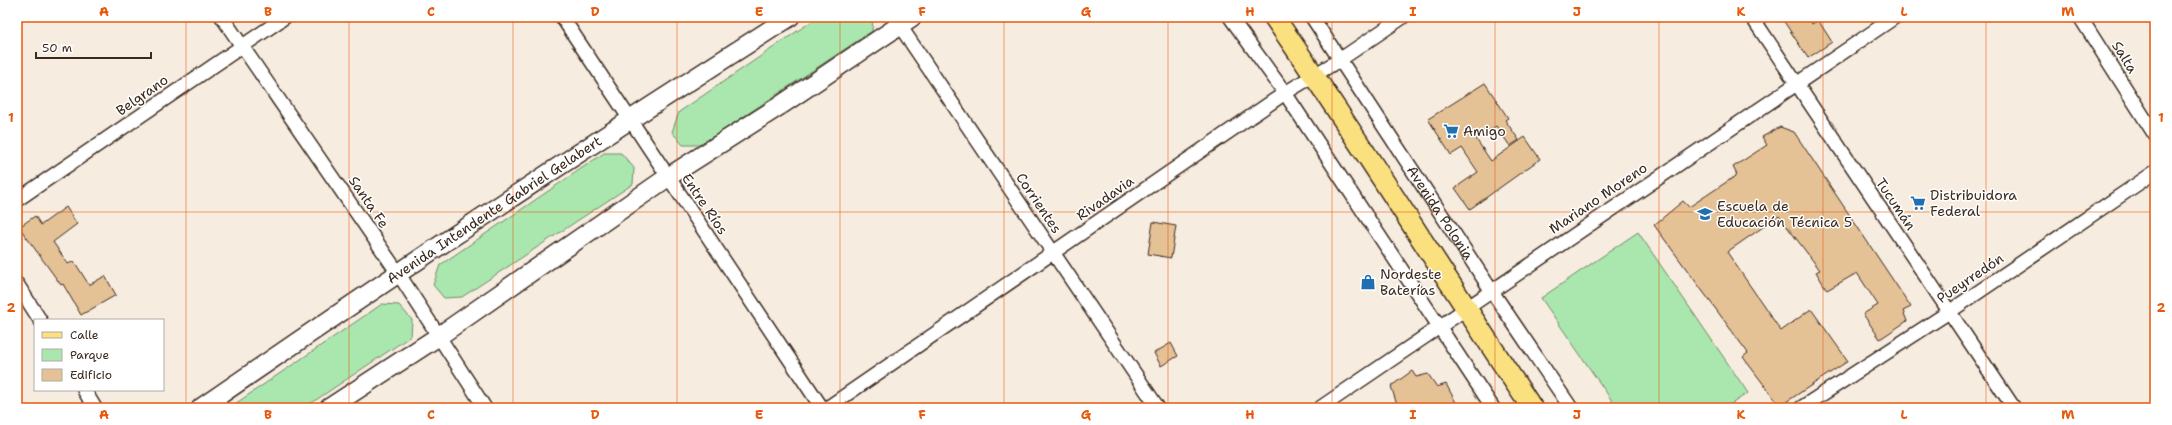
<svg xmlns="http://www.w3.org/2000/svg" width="2172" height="425" font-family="'Shantell Sans',sans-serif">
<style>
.green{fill:#a9e7ae;stroke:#728866}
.building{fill:#e5c196;stroke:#3b2a1e}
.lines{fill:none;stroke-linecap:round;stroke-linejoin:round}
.street-casing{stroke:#3b2a1e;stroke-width:16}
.secondary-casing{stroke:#3b2a1e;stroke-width:21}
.primary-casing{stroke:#3b2a1e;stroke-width:23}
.street{stroke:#fff;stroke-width:13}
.secondary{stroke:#fff;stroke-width:18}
.primary{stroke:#fbe080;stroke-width:20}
.grid{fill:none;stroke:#e8590c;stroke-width:1;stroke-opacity:0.55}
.labels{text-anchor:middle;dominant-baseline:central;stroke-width:3;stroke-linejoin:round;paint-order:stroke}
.street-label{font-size:14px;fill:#3b2a1e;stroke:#fff}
.poi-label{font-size:14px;fill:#3b2a1e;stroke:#fff;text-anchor:start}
.neatline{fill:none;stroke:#e8590c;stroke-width:1.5}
.grid-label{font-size:13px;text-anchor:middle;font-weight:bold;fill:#e8590c}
</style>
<rect width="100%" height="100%" fill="#f7ece0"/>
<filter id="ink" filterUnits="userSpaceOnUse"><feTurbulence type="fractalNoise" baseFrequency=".025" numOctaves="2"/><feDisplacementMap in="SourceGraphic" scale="8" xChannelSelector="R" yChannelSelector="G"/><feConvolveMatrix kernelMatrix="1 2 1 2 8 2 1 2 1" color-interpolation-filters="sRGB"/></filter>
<g filter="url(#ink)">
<g class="green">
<polygon points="818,17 873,17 872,31 701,145 683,145 672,132 679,112"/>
<polygon points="604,153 621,153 634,168 633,184 462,297 444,298 433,285 440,265"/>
<polygon points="1638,232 1748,393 1725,408 1617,408 1541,298"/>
<polygon points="382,304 399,305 412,320 411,336 304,408 229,408"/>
</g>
<g class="building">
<polygon points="1781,17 1807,17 1812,24 1818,20 1832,42 1808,58"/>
<polygon points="1485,83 1508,118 1505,120 1519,140 1510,146 1496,126 1476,139 1491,161 1525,137 1540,159 1470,209 1455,188 1478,172 1462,148 1451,155 1428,119"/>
<polygon points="1780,127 1794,132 1911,307 1903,311 1907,321 1880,339 1863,314 1878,305 1857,273 1827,290 1816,272 1820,270 1779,216 1727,252 1781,331 1811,309 1848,361 1780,406 1743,357 1748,353 1654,225 1683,201 1689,207 1737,175 1733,167 1767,145 1762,137"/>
<polygon points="66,207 77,224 53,242 68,264 74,261 89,285 105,276 116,295 81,315 63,284 61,285 19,227 35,216 41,225"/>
<polygon points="1153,222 1176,226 1171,258 1148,254"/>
<polygon points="1171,343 1178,356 1161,366 1154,353"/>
<polygon points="1412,371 1416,377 1428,374 1437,387 1446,384 1459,408 1398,408 1391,386"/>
</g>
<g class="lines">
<g class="street-casing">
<g id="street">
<polyline points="222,17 398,273 485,408"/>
<polyline points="562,17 822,408"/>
<polyline points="894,17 1158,408"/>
<polyline points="1230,17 1285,93 1493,408"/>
<path id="s1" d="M1312,17L1491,290L1571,408"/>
<polyline points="1752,17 2014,408"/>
<polyline points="2080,17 2155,135"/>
<polyline points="17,200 285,17"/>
<polyline points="17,284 40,320"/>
<polyline points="84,390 95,408"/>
<polyline points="827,408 1285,93 1341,59 1403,17"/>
<polyline points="1320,408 1895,17"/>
<polyline points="1801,408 1949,312 2155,172"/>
</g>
</g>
<g class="secondary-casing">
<g id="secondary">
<path id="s2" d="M201,408C395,274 591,143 790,17"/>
<polyline points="329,408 439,336 668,177 781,105 912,17"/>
</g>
</g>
<g class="primary-casing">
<path id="primary" d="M1274,17C1363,145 1445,278 1532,408"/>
</g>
<use href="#street" class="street"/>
<use href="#secondary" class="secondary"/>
<use href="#primary" class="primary"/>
</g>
</g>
<path class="grid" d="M186,17V408M349,17V408M513,17V408M677,17V408M840,17V408M1004,17V408M1168,17V408M1332,17V408M1495,17V408M1659,17V408M1823,17V408M1986,17V408M17,212H2155"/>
<defs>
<g id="supermarket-bare" transform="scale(1.2)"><path d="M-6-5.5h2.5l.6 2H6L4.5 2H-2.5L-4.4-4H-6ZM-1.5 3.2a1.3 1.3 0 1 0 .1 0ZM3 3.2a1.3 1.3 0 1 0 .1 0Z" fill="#1f6fb2" stroke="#fff" stroke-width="2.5" paint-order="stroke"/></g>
<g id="school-bare" transform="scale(1.2)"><path d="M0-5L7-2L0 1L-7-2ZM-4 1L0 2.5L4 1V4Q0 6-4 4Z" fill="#1f6fb2" stroke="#fff" stroke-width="2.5" paint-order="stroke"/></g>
<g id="shop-bare" transform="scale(1.2)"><path d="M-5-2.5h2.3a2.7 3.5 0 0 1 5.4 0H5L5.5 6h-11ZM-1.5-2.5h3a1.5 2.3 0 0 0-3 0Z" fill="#1f6fb2" stroke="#fff" stroke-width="2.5" paint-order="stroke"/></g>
</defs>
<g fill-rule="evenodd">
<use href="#supermarket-bare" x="1451" y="131"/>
<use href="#supermarket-bare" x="1918" y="203"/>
<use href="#school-bare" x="1705" y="214"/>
<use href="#shop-bare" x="1368" y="282"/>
</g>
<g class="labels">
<g class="street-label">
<text transform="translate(2125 57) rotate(58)">Salta</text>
<text transform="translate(142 95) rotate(-35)">Belgrano</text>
<text transform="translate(1105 198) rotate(-35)">Rivadavia</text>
<text transform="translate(1598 198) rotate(-34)">Mariano Moreno</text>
<text transform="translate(369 202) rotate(56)">Santa Fe</text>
<text transform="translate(1039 203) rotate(56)">Corrientes</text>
<text transform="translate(705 204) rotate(56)">Entre Ríos</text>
<text transform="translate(1896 204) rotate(56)">Tucumán</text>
<text stroke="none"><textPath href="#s2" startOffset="354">Avenida Intendente Gabriel Gelabert</textPath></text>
<text stroke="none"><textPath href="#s1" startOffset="234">Avenida Polonia</textPath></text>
<text transform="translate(1970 278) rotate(-34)">Pueyrredón</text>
</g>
<g class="poi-label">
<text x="1463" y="131">Amigo</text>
<text x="1930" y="195">Distribuidora<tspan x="1930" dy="16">Federal</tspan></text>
<text x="1717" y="206">Escuela de<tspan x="1717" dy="16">Educación Técnica 5</tspan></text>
<text x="1380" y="274">Nordeste<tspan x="1380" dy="16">Baterías</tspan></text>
</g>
</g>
<rect width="2172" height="425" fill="none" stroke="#fff" stroke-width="44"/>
<rect x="34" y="319" width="130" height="72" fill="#ffffff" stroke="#b1aaa5"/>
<rect x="42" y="332" width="20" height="6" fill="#fbe080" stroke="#b1aaa5"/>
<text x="70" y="339" font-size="12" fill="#3b2a1e">Calle</text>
<rect x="42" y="349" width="20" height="12" fill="#a9e7ae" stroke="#b1aaa5"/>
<text x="70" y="359" font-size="12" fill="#3b2a1e">Parque</text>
<rect x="42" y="369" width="20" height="12" fill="#e5c196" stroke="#b1aaa5"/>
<text x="70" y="379" font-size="12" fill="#3b2a1e">Edificio</text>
<path d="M36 52v6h115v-6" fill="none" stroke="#3b2a1e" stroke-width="2"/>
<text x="42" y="52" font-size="12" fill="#3b2a1e" stroke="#ffffff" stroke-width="3" paint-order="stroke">50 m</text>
<rect x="22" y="22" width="2128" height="381" class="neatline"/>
<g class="grid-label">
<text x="104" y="16">A</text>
<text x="268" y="16">B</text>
<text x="431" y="16">C</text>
<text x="595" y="16">D</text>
<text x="759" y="16">E</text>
<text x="922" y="16">F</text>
<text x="1086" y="16">G</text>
<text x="1250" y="16">H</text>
<text x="1413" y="16">I</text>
<text x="1577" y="16">J</text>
<text x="1741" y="16">K</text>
<text x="1904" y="16">L</text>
<text x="2068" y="16">M</text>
<text x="11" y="122">1</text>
<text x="2161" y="122">1</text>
<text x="11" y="312">2</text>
<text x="2161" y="312">2</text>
<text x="104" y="419">A</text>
<text x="268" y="419">B</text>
<text x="431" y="419">C</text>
<text x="595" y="419">D</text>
<text x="759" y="419">E</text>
<text x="922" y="419">F</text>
<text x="1086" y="419">G</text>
<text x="1250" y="419">H</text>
<text x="1413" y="419">I</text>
<text x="1577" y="419">J</text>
<text x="1741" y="419">K</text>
<text x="1904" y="419">L</text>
<text x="2068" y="419">M</text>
</g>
</svg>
